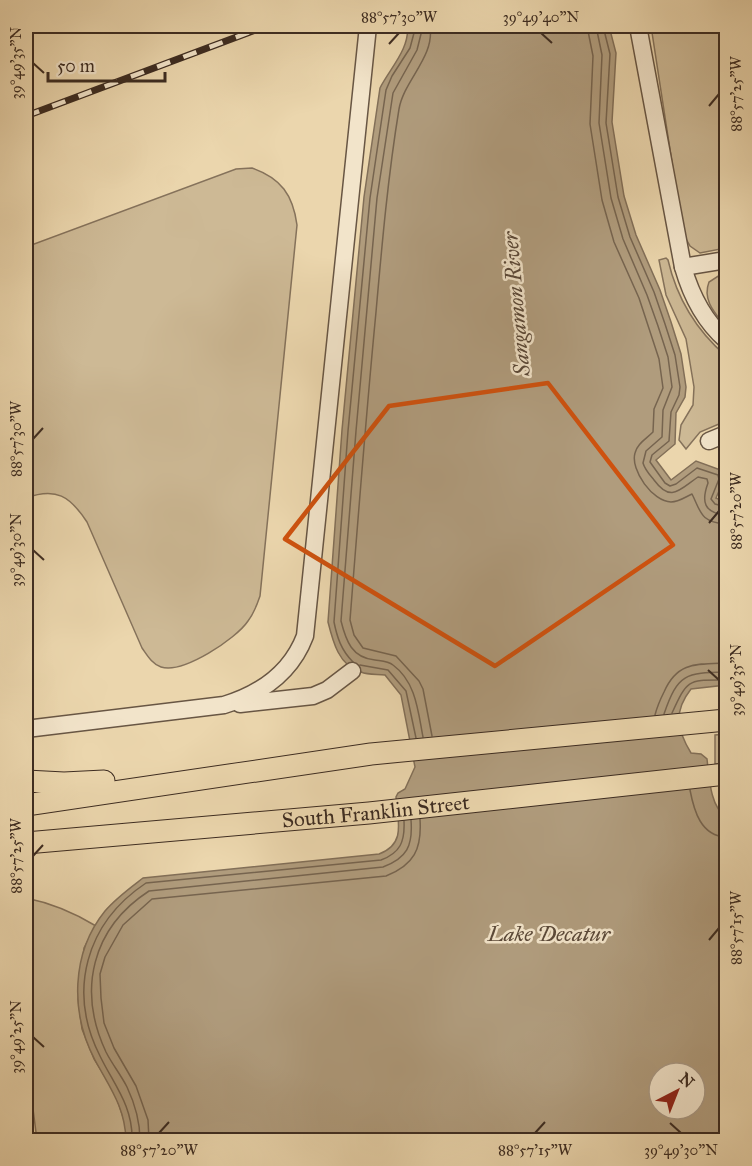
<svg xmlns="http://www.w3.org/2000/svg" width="752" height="1166" font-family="'IM FELL Great Primer',serif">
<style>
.green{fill:#cdb995;stroke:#85725b;stroke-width:1.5}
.water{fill:#b09c7d;stroke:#826f58;stroke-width:1.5;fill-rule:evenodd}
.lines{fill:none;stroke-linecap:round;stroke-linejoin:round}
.shore{stroke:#76644f;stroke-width:1.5}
.minor-casing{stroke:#685644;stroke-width:19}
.major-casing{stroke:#3d2c21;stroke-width:23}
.minor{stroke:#f2e4ca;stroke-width:16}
.major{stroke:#ebd6ad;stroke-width:21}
.rail-casing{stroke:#3d2c21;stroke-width:7}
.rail{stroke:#f2e4ca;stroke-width:4.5;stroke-dasharray:14;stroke-linecap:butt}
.marked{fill:none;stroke:#ce520f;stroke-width:4.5;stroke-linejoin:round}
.ticks{fill:none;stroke:#3d2c21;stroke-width:2}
.labels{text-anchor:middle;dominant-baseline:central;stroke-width:5;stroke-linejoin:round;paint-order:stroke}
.street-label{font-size:21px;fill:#3d2c21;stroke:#f2e4ca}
.water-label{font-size:22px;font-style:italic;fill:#5a4838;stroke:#f2e4ca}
.neatline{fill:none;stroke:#3d2c21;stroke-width:2}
.ticks-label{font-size:15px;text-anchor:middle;fill:#3d2c21}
</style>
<rect width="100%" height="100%" fill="#ebd6ad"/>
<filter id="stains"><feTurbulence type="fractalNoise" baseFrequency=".00333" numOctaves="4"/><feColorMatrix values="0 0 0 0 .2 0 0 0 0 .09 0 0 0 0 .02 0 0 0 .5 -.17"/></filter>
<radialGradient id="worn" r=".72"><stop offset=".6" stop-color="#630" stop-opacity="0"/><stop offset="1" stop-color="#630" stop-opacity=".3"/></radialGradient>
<g class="green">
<polygon points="651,26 726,26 726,248 700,253 690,246 683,234"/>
<path d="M252,168C281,178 293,195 297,225L260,596C257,605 254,613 248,621C236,639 183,674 161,667C152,664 147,655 142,648L87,522C70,496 56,487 26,498V247L236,169Z"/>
<path d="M666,258L668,260C677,299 696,330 726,356V421L700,432L686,449L679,440L681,425L693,405L694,387L686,339L666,295L659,260Z"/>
<path d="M723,273H726V327C715,313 702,300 709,282Z"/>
<polygon points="726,734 726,763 715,764 715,735"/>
<path d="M26,898C51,903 73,912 96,926L84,948L78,999L82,1029L94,1059L115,1093L126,1126V1140H37L33,1109L26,1107Z"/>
</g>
<path class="water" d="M407,26H609L616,53L612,122L624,196L636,235L660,290L671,322L681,354L686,387L685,397L676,413L675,444L656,460L671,480L696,461L726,472L724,485L722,484L716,498L726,502V685L691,689C673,712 677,730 691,753L701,754L707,759C709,775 710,808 726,816V1140H126C125,1107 110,1088 95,1060C70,1013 71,953 105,911C116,898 130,888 143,878L379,854C406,844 398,822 396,797L398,793L405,789L415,767L401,695L385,675C377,674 368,675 361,672C339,666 333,642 328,622L342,430L364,197L380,88C389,70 411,47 407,26ZM659,1073H695V1109H659Z"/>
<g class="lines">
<g class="shore">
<path d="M421,26V34L417,50L393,93L377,198L356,431L341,621C346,641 352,658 375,660C381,661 388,661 393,665C416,682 418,711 423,737"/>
<path d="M430,26C435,57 404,80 399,109C388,176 382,244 376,312C366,415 358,518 350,620L354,635L363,648L396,656L419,681L423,689L432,736"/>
<path d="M587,26L593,56L590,124L602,200L614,242L639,298L659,359L663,388L654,409L653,432C646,439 637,444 635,453C630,470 653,502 671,502C679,502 685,497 692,494C701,512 700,522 726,524"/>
<path d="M596,26L602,55L599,123L611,198L623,239L647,295L658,326L668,357L672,387L663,410L662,437L646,451L643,463C645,470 650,475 654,480C671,503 679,490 698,477L707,479L708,483C701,502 704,513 726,515"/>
<polyline points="603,26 610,54 606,123 618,197 630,237 654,292 665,324 675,355 680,387 679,395 671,412 669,441 652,455 650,462 665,483 670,486 676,484 697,468 718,475 719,479 711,499 715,504 726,507"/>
<path d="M353,662C341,650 337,637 334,622L348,431L370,198L386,90L392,76L410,48L414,33L413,26"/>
<polyline points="360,665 388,670 406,691 416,738"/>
<path d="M672,713C688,678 688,680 726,680"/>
<path d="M664,714C678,673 686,673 726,672"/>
<path d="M655,715C657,707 660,700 664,692C677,662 696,664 726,663"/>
<path d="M690,790C694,811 701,836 726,837"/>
<path d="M132,1140C133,1106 114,1085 100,1056C67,991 86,923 146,883L381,860C400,853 405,842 404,821"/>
<path d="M140,1140C140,1123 135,1104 127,1087C121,1075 112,1064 106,1052C77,990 92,928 149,891L383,867C407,858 413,846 411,820"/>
<path d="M149,1140L148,1120L136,1086L114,1048L104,1023L101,998L100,974L105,957L123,925L152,899L386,876C414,865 422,849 420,819"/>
</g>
<g class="minor-casing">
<g id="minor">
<path d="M638,26L683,267C691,295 703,320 726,340"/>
<polyline points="683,267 726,260"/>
<polyline points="709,441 726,434"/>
<polyline points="240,704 313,696 327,690 352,671"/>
<path d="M26,729L224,705C260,694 291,673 305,636L368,26"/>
</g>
</g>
<g class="major-casing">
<g id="major">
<polyline points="26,781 64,783 104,781"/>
<polyline points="26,805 371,754 726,720"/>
<path id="s1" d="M26,843L369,813L726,774"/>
</g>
</g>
<use href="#minor" class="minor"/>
<use href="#major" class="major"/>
<g class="rail-casing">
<polyline id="rail" points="26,116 266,26"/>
</g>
<use href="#rail" class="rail"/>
</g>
<path class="marked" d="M548,383L673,545L495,666L285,539L389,406Z"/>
<path class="ticks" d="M541,33L552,43M389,44L399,33M33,63L44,73M709,106L719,94M33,439L43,428M709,523L719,511M33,550L44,560M708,670L719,680M33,856L43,845M709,940L719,928M33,1037L44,1047M670,1123L681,1133M159,1133L169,1122M535,1133L545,1122"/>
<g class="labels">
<g class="street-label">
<text stroke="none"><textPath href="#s1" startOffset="351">South Franklin Street</textPath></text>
</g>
<g class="water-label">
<text transform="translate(516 304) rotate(-95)">Sangamon River</text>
<text x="549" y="933">Lake Decatur</text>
</g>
</g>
<rect width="752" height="1166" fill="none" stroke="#ebd6ad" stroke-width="66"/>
<g transform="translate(677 1091) rotate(42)"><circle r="28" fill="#f2e4ca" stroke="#aa9a86" stroke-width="1.5"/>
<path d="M0-4.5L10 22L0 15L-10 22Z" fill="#8f2418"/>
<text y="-9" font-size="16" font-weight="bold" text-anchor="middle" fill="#3d2c21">N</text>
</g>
<path d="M48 72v9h117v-9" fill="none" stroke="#3d2c21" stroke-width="3"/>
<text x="57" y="72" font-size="18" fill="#3d2c21" stroke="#f2e4ca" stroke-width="4.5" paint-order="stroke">50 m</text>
<rect x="33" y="33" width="686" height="1100" class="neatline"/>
<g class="ticks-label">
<text x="399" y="22">88°57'30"W</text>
<text x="541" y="22">39°49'40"N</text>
<text transform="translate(16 63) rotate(-90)" y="5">39°49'35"N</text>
<text transform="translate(736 94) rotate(-90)" y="5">88°57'25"W</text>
<text transform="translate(16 439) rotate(-90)" y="5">88°57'30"W</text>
<text transform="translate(736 511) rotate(-90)" y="5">88°57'20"W</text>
<text transform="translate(16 550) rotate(-90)" y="5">39°49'30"N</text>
<text transform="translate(736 680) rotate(-90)" y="5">39°49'35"N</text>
<text transform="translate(16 856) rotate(-90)" y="5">88°57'25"W</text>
<text transform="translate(736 928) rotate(-90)" y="5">88°57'15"W</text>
<text transform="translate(16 1037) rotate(-90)" y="5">39°49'25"N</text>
<text x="159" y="1155">88°57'20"W</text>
<text x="535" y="1155">88°57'15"W</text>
<text x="681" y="1155">39°49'30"N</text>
</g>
<rect width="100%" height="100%" filter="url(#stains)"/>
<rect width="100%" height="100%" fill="url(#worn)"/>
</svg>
